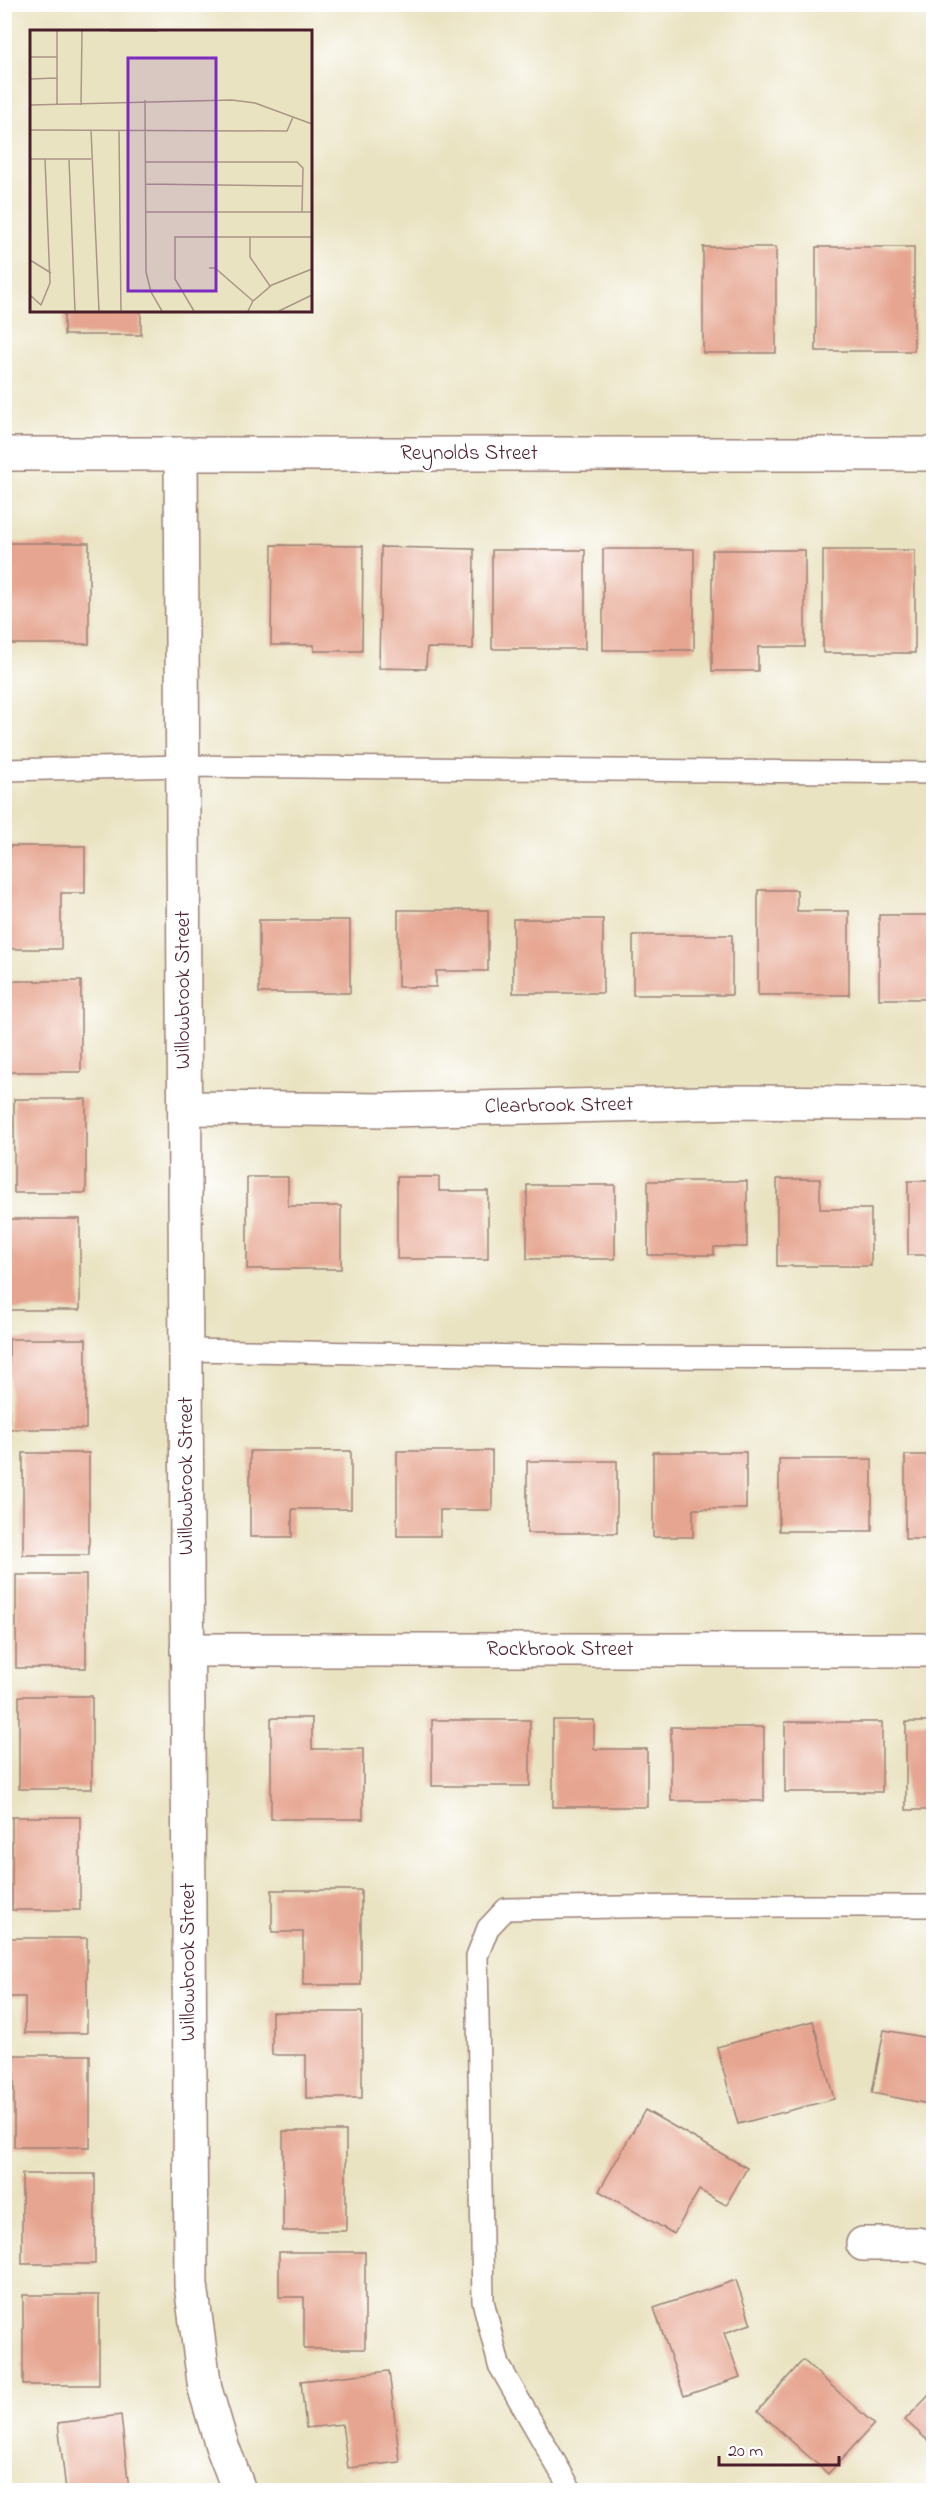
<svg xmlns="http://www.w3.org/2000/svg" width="938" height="2495" font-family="'Indie Flower',sans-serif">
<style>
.building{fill:#e6a590}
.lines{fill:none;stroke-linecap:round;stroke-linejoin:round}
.lane-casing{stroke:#9a8176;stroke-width:24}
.street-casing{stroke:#9a8176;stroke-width:36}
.lane{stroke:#fff;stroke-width:21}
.street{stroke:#fff;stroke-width:33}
.labels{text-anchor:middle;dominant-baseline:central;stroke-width:4.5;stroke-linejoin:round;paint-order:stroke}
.street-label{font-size:21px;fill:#4a1f2b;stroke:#fff}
.inset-road{fill:none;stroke:#aa9586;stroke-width:1.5}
.view{fill:#7b2cbf;fill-opacity:0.15;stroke:#7b2cbf;stroke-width:3}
.inset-edge{fill:none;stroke:#4a1f2b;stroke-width:3}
</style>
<rect width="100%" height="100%" fill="#fff"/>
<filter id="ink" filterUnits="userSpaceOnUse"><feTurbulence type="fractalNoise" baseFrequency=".0167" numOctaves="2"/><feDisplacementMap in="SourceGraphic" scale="12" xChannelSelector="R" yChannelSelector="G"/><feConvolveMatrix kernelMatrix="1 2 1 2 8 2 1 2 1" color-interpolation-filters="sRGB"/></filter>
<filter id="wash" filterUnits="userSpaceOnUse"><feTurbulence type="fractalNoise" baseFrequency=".008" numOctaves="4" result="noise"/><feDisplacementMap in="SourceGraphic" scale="24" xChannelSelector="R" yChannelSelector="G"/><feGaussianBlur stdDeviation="1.35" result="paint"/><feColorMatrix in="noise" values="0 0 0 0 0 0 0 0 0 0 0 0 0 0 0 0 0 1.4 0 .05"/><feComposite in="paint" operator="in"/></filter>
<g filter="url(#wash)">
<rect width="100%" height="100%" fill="#eae3c2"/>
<g id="blocks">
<g class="building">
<rect x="703" y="247" width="73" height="106"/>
<rect x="816" y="247" width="98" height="104"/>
<rect x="64" y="310" width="77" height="25"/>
<rect x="4" y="543" width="85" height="101"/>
<polygon points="272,545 363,546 362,651 314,651 314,645 271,645"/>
<polygon points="381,547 474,549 473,649 427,648 426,669 379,668"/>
<rect x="603" y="549" width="91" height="101"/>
<rect x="492" y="550" width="93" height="99"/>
<polygon points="712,550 805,550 805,647 758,647 758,671 712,671"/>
<rect x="823" y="550" width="92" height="103"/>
<polygon points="4,846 85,846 85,893 61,893 61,949 4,949"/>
<polygon points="758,890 797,890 797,911 849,911 849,995 758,995"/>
<polygon points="398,910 488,910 488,971 436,971 436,987 398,987"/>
<rect x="879" y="915" width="55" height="84"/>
<rect x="513" y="919" width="90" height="74"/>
<rect x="259" y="920" width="91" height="73"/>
<rect x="633" y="935" width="99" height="60"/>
<rect x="4" y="981" width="77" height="91"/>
<rect x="14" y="1099" width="72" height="94"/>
<polygon points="247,1177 288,1177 288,1206 341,1206 341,1269 247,1269"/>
<polygon points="397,1177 439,1177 439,1191 488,1191 488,1259 397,1259"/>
<polygon points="777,1179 820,1179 820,1209 871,1209 871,1266 777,1266"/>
<polygon points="648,1181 747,1181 747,1247 714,1247 714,1255 648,1255"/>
<rect x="908" y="1181" width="26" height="74"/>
<rect x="527" y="1185" width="88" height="74"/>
<rect x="4" y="1219" width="76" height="91"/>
<rect x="9" y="1339" width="77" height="90"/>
<polygon points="250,1451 351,1451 351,1509 292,1509 292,1537 250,1537"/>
<polygon points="397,1451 492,1451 492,1510 440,1510 440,1536 397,1536"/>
<polygon points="653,1452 746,1452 746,1509 693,1509 693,1537 653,1537"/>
<rect x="23" y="1453" width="66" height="102"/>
<rect x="905" y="1455" width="29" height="84"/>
<rect x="779" y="1459" width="93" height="72"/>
<rect x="527" y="1461" width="90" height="72"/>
<rect x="16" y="1575" width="70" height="93"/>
<rect x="19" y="1696" width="73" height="93"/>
<polygon points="271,1718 312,1718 312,1749 363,1749 363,1819 271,1819"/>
<rect x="432" y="1720" width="98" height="66"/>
<polygon points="553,1720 594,1720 594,1749 647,1749 647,1807 553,1807"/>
<rect x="785" y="1722" width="97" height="70"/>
<rect x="906" y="1722" width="28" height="88"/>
<rect x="671" y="1727" width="93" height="74"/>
<rect x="12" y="1817" width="68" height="93"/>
<polygon points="272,1890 361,1890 361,1985 303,1985 303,1932 272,1932"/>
<polygon points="4,1938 87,1938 87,2033 25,2033 25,1997 4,1997"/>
<polygon points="272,2012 362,2012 362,2098 306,2098 306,2055 272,2055"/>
<polygon points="813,2021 834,2099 738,2124 717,2047"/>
<polygon points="884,2030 934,2039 934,2105 872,2093"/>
<rect x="14" y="2055" width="76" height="92"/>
<polygon points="645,2110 747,2168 726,2205 699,2190 674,2234 599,2191"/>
<rect x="283" y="2131" width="63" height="100"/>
<rect x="22" y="2174" width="73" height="90"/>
<polygon points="279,2252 365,2252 365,2349 304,2349 304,2297 279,2297"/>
<polygon points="736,2280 751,2324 724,2333 740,2377 684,2396 654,2308"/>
<rect x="23" y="2295" width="76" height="90"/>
<polygon points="803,2360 874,2424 828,2474 758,2411"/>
<polygon points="389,2371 400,2462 348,2468 342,2424 306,2428 301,2381"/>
<polygon points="934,2390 934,2446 905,2420"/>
<polygon points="121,2415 129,2490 66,2490 58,2423"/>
</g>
</g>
</g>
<g filter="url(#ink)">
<use href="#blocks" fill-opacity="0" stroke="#9a8176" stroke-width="1.5"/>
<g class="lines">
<g class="lane-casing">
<g id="lane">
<polyline points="4,770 183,766 934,773"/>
<polyline points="186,1350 592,1357 934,1358"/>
<polyline points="571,2490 499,2365 483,2301 477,1956 488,1928 506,1909 678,1906 934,1906"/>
</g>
</g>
<g class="street-casing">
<g id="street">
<polyline points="4,454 934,454"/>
<polyline points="181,454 191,2285 205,2389 222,2446 239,2490"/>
<polyline points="185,1108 388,1110 743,1102 934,1104"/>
<polyline points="187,1650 934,1650"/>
<polyline points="863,2244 917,2244 934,2248"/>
</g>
</g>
<use href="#lane" class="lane"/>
<use href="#street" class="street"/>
</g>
</g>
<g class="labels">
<g class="street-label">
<text x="469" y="454">Reynolds Street</text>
<text transform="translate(184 990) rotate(-90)">Willowbrook Street</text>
<text transform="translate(559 1106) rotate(-1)">Clearbrook Street</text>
<text transform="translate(187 1476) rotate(-90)">Willowbrook Street</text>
<text x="560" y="1650">Rockbrook Street</text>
<text transform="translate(189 1962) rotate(-90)">Willowbrook Street</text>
</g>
</g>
<g transform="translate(30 30)">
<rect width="282" height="282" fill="#eae3c2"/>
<path class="inset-road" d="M27,1V75M80,1H128M0,27H27M0,49L27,48M115,70L116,242L121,262L132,281M0,75L202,70L225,73L282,94M51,75L52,1M0,100L257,101L263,87M61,100L69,281M89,100L91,281M0,129H61M39,130L45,281M115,132H267L273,138L272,182M115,154L272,156M116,182H282M220,207V227L240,256M0,230L21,243M179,238H185L223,271M0,265L11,275L20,253L15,129M164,281L145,249V207H282M218,281L223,271L242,255L282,239M249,281L282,265"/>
<path class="view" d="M98,28H186V261H98Z"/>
<rect width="282" height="282" class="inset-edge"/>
</g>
<rect width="938" height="2495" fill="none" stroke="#fff" stroke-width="24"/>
<path d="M719 2456v9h120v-9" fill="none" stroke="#4a1f2b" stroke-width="3"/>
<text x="728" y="2456" font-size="18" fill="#4a1f2b" stroke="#ffffff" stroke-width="4.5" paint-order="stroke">20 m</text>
</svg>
